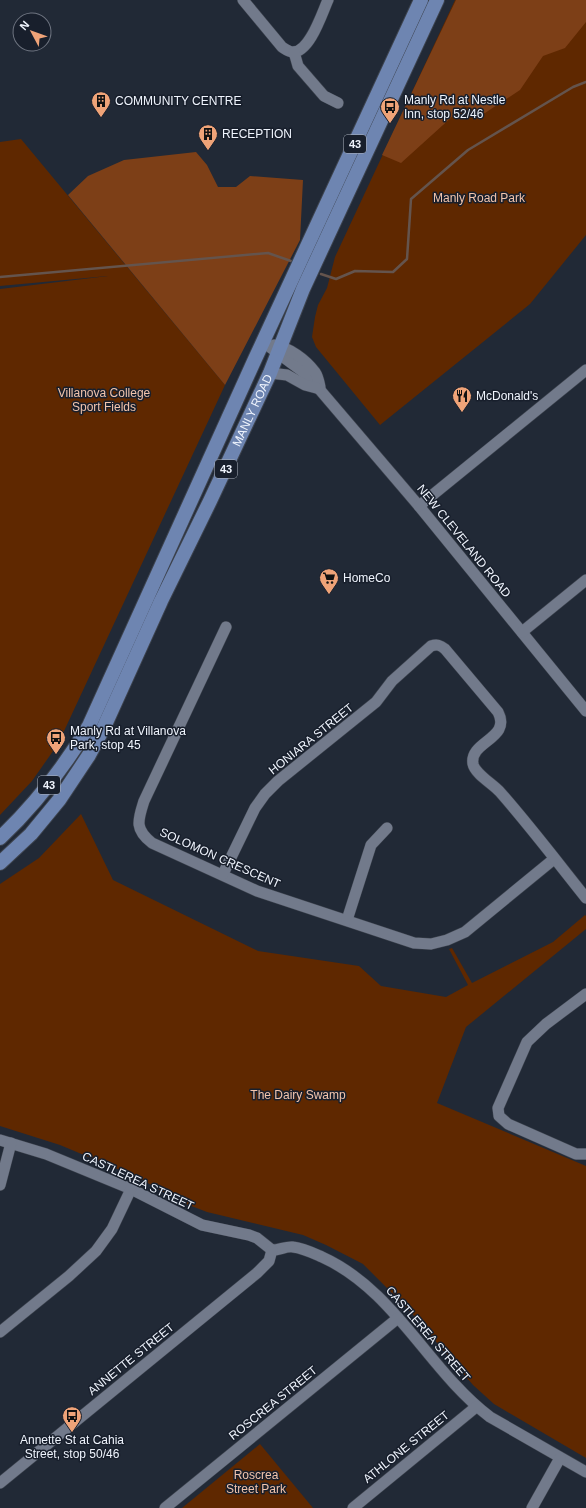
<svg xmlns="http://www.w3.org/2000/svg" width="586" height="1508" font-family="Arial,sans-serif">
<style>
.green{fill:#5f2800}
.forest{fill:#7d3f17}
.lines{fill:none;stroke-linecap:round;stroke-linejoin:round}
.stream{stroke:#64544d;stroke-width:2.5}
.minor-casing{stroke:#3d434e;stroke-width:12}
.major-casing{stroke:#3d434e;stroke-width:16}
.minor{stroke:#727a8b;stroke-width:11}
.major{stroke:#6e85b1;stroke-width:14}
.labels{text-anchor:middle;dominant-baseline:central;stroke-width:3;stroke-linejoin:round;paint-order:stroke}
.shield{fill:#181f2c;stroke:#aeb4be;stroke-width:1}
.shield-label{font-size:11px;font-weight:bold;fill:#eff4fd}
.poi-label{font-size:12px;fill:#eff4fd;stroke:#181f2c;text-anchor:start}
.park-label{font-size:12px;fill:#f2c4ac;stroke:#181f2c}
.street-label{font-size:12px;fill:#eff4fd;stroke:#181f2c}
</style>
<rect width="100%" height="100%" fill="#212936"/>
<g class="green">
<polygon points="455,0 586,0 586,235 530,304 380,425 316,347 312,337 315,317 318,305 327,288 335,257"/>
<polygon points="21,139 225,385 58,744 32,781 0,815 0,289 108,276 0,286 0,142"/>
<polygon points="81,814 113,880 258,951 359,966 381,986 446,997 468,985 449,949 452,948 472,983 553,942 585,915 586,916 586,929 466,1027 437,1103 586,1166 586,1458 494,1404 473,1385 409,1310 363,1264 326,1245 303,1235 207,1212 181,1202 139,1178 60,1145 0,1126 0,884 39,858"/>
<polygon points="260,1444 313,1508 182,1508"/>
</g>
<g class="forest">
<polygon points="456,0 586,0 586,22 565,48 543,56 520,90 485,113 464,106 401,163 382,155"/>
<polygon points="196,152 207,165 218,187 236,187 250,176 303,180 300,240 225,385 68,195 88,176 124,160"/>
</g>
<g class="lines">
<g class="stream">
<polyline points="321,274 336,279 355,271 393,272 407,259 411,199 468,150 573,87 586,82"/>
<polyline points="0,277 268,253 291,261"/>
</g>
<g class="minor-casing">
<g id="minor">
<path d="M243,0L282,47C285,49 289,52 293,52C310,52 322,13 328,0"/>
<polyline points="294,52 298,66 324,96 338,103"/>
<polyline points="263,342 302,371 320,390 419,506 586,711"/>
<path d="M274,345C290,348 305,359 315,372C318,376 319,382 320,387"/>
<polyline points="270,373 287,375 305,385 320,389"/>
<polyline points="419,506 586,370"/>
<path d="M226,627L144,801C138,820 134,829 152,843L257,891L414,943L431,944L447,940L465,932L554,859"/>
<polyline points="522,632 586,580"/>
<path d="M223,874L255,808L265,794L278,781L376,702L392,681L431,646C437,644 440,645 445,649L498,712C512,739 469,741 473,764C475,774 493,784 500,792C530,826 558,863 586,898"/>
<polyline points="347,920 371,845 387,828"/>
<polyline points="586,994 546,1024 527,1042 498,1108 499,1116 508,1124 576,1154 586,1154"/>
<path d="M0,1140L46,1154L131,1189L202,1225L249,1235L257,1238L272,1250C280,1250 286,1246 293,1247C303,1248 313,1253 322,1257C395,1290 428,1370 490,1417L586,1472"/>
<polyline points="0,1185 11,1143"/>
<polyline points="0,1332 69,1276 96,1251 112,1229 131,1189"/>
<polyline points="0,1483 257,1273 269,1261 272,1250"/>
<polyline points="165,1508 398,1318"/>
<polyline points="353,1508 476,1407"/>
<polyline points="532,1508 560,1458"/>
</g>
</g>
<g class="major-casing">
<g id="major">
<path d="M0,838C35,805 64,767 89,726L255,359L421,0"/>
<path id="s1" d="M0,863L31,834L59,800L89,755L104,727L161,601L210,501L270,373L303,289L437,0"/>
</g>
</g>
<use href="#minor" class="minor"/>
<use href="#major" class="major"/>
</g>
<defs>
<g id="building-pin" transform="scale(1)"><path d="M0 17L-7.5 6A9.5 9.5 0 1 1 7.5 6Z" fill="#efa378" stroke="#181f2c"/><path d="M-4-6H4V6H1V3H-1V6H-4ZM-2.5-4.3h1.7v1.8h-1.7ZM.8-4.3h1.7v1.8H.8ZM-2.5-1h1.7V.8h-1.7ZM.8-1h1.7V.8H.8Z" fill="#111"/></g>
<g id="bus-pin" transform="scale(1)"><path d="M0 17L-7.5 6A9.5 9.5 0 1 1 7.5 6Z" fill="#efa378" stroke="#181f2c"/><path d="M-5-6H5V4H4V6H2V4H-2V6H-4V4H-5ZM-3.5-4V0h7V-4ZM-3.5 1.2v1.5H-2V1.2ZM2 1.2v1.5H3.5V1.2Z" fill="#111"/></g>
<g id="restaurant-pin" transform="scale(1)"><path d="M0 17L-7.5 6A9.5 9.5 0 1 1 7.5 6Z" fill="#efa378" stroke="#181f2c"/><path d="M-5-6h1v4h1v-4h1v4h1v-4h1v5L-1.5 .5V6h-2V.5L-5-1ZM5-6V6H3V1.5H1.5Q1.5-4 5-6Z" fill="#111"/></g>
<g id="supermarket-pin" transform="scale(1)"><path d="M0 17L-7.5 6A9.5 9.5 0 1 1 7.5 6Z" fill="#efa378" stroke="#181f2c"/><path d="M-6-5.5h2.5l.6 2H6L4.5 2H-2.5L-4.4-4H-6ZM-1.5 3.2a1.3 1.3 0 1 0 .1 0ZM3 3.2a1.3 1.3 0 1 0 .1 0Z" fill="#111"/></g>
</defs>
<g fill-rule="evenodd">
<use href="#building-pin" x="101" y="101"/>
<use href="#bus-pin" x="390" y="107"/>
<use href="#building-pin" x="208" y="134"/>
<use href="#restaurant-pin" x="462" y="396"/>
<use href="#supermarket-pin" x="329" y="578"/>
<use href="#bus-pin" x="56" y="738"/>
<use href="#bus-pin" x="72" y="1416"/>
</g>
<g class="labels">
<g class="shield">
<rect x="344" y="135" width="22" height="18" rx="3"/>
<rect x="215" y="460" width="22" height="18" rx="3"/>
<rect x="38" y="776" width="22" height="18" rx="3"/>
</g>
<g class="shield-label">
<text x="355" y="144">43</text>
<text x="226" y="469">43</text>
<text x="49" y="785">43</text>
</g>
<g class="poi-label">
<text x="404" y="100">Manly Rd at Nestle<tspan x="404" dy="14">Inn, stop 52/46</tspan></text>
<text x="115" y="101">COMMUNITY CENTRE</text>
<text x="222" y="134">RECEPTION</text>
<text x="476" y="396">McDonald's</text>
<text x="343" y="578">HomeCo</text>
<text x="70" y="731">Manly Rd at Villanova<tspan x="70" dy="14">Park, stop 45</tspan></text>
<text x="72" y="1440" text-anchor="middle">Annette St at Cahia<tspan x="72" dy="14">Street, stop 50/46</tspan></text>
</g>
<g class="park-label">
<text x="479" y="198">Manly Road Park</text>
<text x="104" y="393">Villanova College<tspan x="104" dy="14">Sport Fields</tspan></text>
<text x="298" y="1095">The Dairy Swamp</text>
<text x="256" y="1475">Roscrea<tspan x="256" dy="14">Street Park</tspan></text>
</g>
<g class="street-label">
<text stroke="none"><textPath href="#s1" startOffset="522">MANLY ROAD</textPath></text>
<text transform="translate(464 541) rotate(51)">NEW CLEVELAND ROAD</text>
<text transform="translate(311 739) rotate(-39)">HONIARA STREET</text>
<text transform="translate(220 858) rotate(24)">SOLOMON CRESCENT</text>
<text transform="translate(138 1181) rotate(25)">CASTLEREA STREET</text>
<text transform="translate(428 1334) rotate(49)">CASTLEREA STREET</text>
<text transform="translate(131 1359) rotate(-39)">ANNETTE STREET</text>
<text transform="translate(273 1403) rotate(-39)">ROSCREA STREET</text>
<text transform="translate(406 1447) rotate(-39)">ATHLONE STREET</text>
</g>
</g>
<g transform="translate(32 32) rotate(311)"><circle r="19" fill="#181f2c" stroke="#6e7480"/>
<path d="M0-3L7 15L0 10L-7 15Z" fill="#efa378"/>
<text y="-6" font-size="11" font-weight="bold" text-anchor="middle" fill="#eff4fd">N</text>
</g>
</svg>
